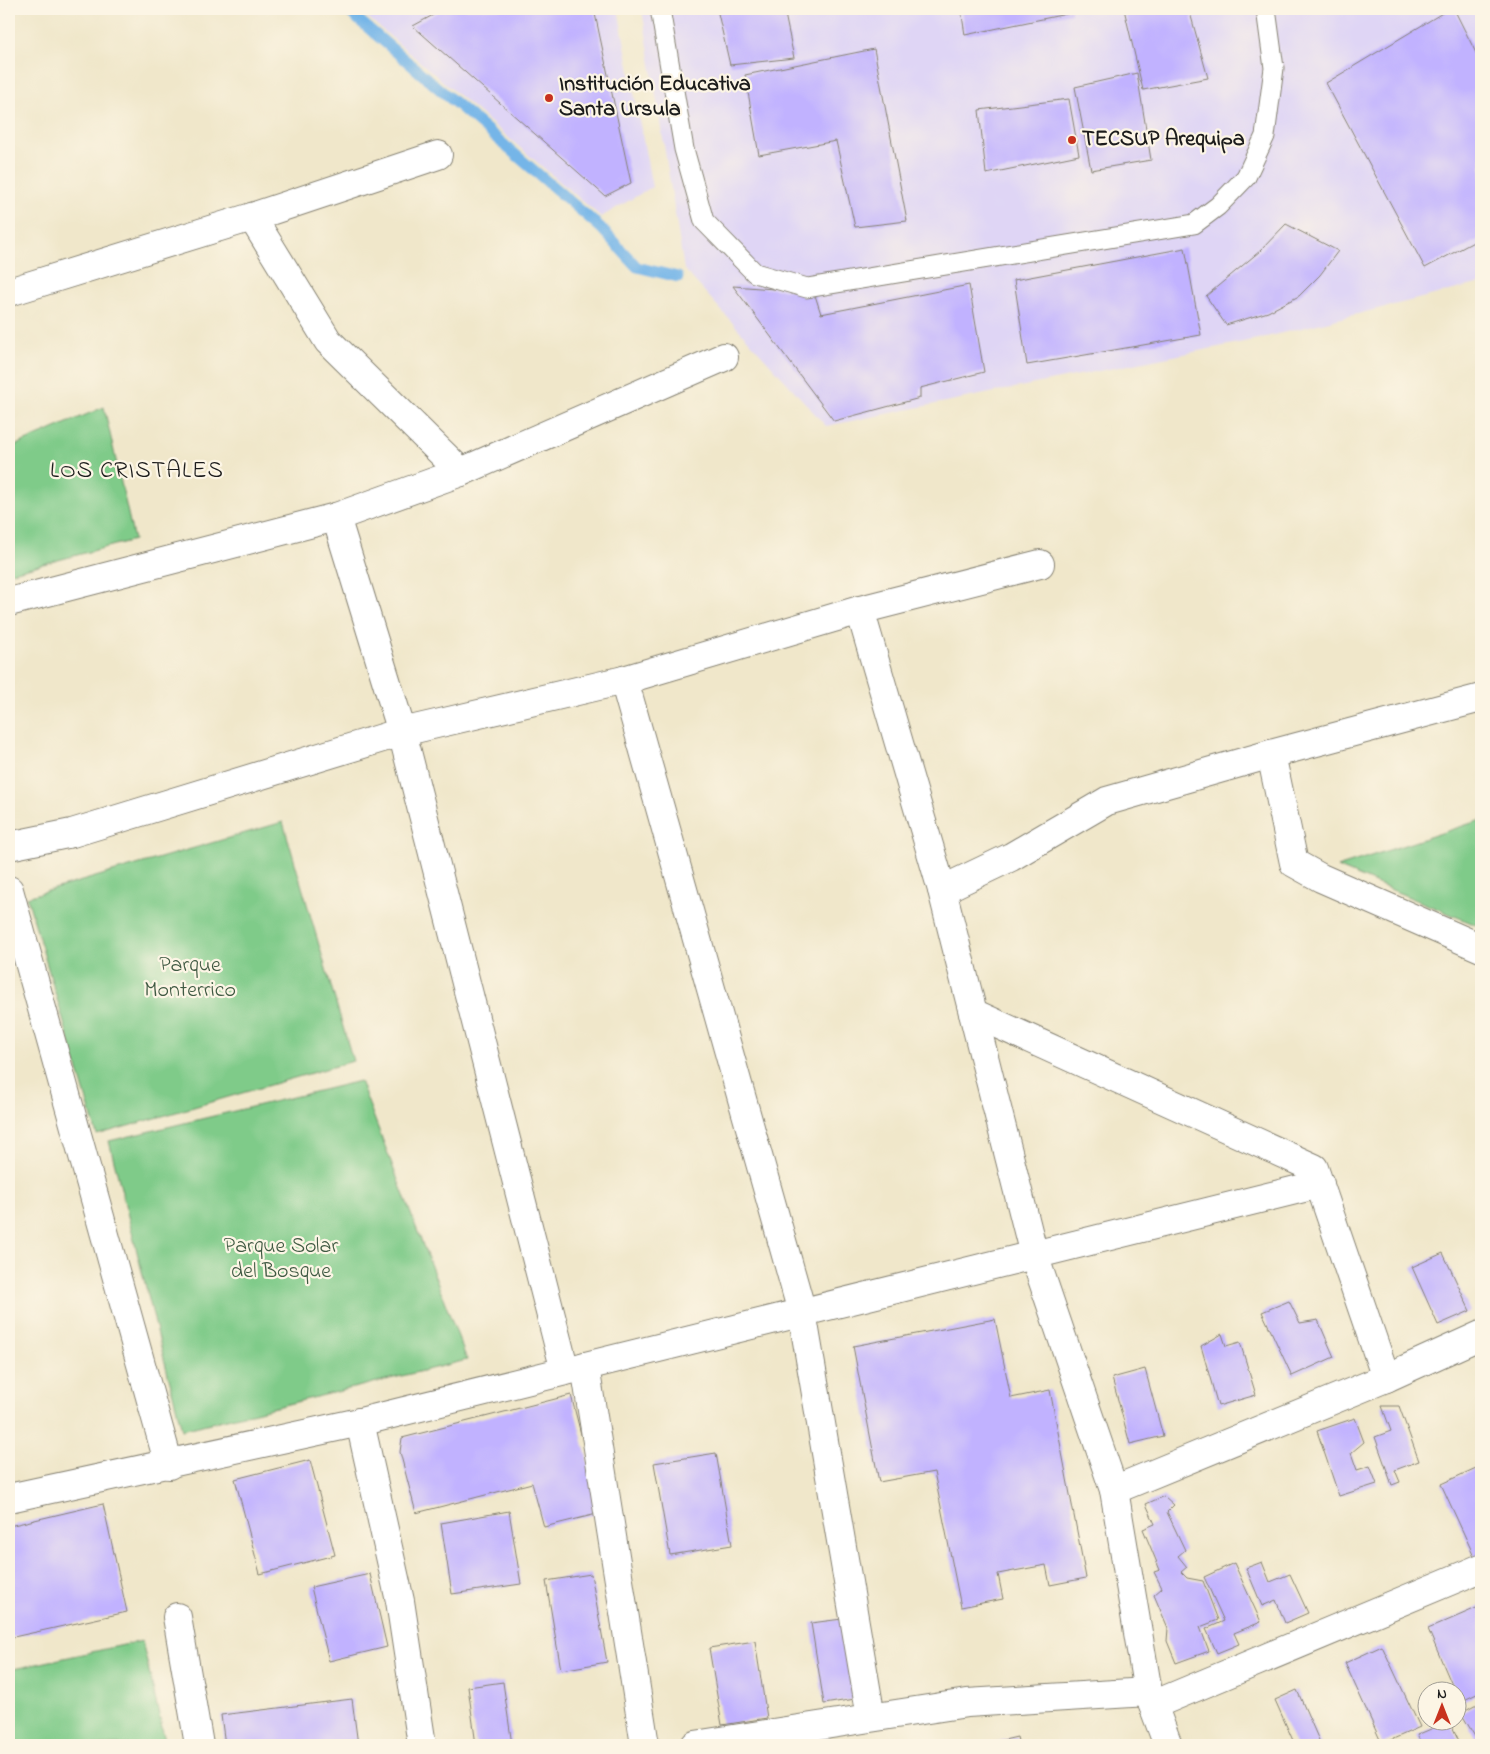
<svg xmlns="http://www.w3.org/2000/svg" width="1490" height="1754" font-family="'Indie Flower',sans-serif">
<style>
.built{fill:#dfd5f5}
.green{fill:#7fcb89;stroke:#4e7452}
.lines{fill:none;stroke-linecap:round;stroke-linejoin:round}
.stream{stroke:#74b5e8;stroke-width:11}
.building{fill:#c1b2ff}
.lane-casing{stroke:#868273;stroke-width:21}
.street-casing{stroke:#868273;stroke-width:30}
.lane{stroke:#fff;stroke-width:19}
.street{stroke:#fff;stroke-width:28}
.poi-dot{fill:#c8321e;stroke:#fcf5e5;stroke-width:2}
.labels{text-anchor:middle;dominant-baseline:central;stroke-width:4.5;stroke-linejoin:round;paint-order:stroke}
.poi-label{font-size:22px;font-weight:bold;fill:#1c1c1c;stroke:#fcf5e5;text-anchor:start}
.park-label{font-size:22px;fill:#3f5942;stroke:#fcf5e5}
.neighbourhood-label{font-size:24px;letter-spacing:1px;fill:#1c1c1c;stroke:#fcf5e5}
</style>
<rect width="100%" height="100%" fill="#fcf5e5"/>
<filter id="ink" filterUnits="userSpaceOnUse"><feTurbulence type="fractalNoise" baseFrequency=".02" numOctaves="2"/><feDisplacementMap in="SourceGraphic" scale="10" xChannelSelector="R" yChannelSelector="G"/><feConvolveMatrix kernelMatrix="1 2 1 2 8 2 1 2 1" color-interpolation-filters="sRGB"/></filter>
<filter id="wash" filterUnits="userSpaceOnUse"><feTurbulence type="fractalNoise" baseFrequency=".0096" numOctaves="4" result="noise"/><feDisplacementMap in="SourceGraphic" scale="20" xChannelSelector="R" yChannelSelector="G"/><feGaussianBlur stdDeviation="1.12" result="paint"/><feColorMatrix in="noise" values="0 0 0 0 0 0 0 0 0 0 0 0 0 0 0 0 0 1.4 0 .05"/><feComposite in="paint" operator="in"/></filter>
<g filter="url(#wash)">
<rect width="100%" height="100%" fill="#f0e7ca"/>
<g class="built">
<polygon points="358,9 618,9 652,187 601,217"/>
<polygon points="642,9 1479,9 1481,12 1481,283 1258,339 826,426 684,269"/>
</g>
<g class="green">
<polygon points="104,407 134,540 9,573 9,448"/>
<polygon points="1481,820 1481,927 1337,867"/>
<polygon points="283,822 353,1061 97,1135 27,897"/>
<polygon points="360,1081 467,1360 182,1430 109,1141"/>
<polygon points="142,1641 166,1745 9,1745 9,1670"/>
</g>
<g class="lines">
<polyline class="stream" points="346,9 601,228 637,267 678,277"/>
</g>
<g id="blocks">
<g class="building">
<polygon points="444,9 594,9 631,183 605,196 413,26"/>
<polygon points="717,9 784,9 794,58 730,65"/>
<polygon points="961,9 1071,9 1071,13 965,35"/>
<polygon points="1124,9 1189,9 1208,78 1143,90"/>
<polygon points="1449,9 1454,9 1481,63 1481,238 1425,268 1326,83"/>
<polygon points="874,49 907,221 855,227 836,141 759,155 745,75"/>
<polygon points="1137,73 1151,160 1091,170 1075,87"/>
<polygon points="1069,99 1079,155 986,174 979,110"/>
<polygon points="1286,224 1338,251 1320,275 1299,296 1268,312 1226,325 1206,296 1260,251"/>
<polygon points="1185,248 1201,335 1027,365 1014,280"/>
<polygon points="969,285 984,372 920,388 920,398 834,421 733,286 814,292 821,314"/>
<polygon points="1443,1253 1470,1311 1438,1325 1412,1267"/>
<polygon points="1289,1301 1300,1323 1318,1320 1334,1357 1292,1376 1262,1312"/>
<polygon points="995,1319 1011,1398 1050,1390 1086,1578 1050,1585 1046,1565 998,1574 1003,1599 961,1607 934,1472 879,1482 853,1346"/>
<polygon points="1222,1334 1226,1346 1240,1342 1256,1395 1218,1406 1201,1346"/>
<polygon points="1145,1369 1163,1436 1130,1444 1112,1378"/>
<polygon points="571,1395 601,1513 544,1527 532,1483 416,1513 400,1452 402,1438"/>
<polygon points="1382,1406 1399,1406 1419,1461 1395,1470 1400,1482 1392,1485 1375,1437 1391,1431"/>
<polygon points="1355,1418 1364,1442 1351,1453 1357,1470 1370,1466 1377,1484 1339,1496 1317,1431"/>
<polygon points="716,1453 732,1545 670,1555 654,1463"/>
<polygon points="310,1460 335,1555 260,1574 235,1479"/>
<polygon points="1476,1468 1481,1479 1481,1555 1475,1558 1441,1484"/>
<polygon points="1164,1496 1174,1505 1167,1512 1185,1550 1178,1556 1187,1567 1181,1572 1187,1578 1203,1581 1218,1620 1200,1627 1209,1651 1176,1663 1167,1641 1168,1628 1154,1595 1162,1588 1154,1572 1160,1570 1143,1529 1155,1524 1146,1504"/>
<polygon points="103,1504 127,1612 9,1638 9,1526"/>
<polygon points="509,1511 521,1584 452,1594 441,1523"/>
<polygon points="1262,1562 1270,1582 1290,1574 1308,1613 1285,1623 1276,1600 1262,1606 1246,1568"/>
<polygon points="1234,1563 1261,1622 1234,1633 1239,1644 1217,1653 1206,1629 1224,1621 1204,1577"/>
<polygon points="370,1574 387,1647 329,1661 311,1587"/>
<polygon points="591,1574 607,1662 561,1670 546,1581"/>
<polygon points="1481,1606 1481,1692 1460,1702 1458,1692 1455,1692 1428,1629"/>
<polygon points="842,1619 855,1699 824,1704 811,1623"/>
<polygon points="755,1641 767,1718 722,1725 709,1648"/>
<polygon points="1382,1646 1420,1727 1382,1744 1345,1663"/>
<polygon points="503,1682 512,1745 476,1745 468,1687"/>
<polygon points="1297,1690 1321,1745 1295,1745 1275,1700"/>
<polygon points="352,1699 358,1745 225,1745 221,1715"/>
<polygon points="1481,1702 1481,1745 1480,1745 1461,1713"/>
<polygon points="1447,1722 1450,1722 1461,1745 1422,1745 1417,1735"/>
<polygon points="1017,1737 1019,1745 987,1745 987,1744"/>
</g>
</g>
</g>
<g filter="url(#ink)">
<use href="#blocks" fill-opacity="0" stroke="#868273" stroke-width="1"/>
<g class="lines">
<g class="lane-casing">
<polyline id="lane" points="660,9 684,149 704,221 755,273 807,288 1194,224 1218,206 1246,177 1265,136 1274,68 1266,9"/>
</g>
<g class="street-casing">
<g id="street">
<polyline points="252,217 328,341 461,472"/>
<polyline points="9,292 252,217 438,155"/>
<polyline points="336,517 402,732 565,1371"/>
<polyline points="9,602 336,517 461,472 724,357"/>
<polyline points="860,610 942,890 1034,1255 1114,1490 1148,1692 1168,1745"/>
<polyline points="624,680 802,1312 871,1717"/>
<polyline points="1271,754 1294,863 1321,878 1481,948"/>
<polyline points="9,846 72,833 402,732 624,680 860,610 1040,564"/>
<polyline points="9,890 169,1465"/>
<polyline points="942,890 1011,857 1107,801 1271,754 1481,698"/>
<polyline points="973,1013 1314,1168 1386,1378"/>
<polyline points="585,1366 645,1745"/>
<polyline points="360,1422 400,1601 422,1745"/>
<polyline points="1114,1490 1386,1378 1481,1335"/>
<polyline points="9,1498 360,1422 1320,1184"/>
<polyline points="177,1617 199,1745"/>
<polyline points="1153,1705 1481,1568"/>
<polyline points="695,1745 967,1703 1148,1692"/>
</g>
</g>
<use href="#lane" class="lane"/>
<use href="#street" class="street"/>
</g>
</g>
<g class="poi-dot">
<circle cx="549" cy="98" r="5"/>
<circle cx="1072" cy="140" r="5"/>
</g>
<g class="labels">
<g class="poi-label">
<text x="559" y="85">Institución Educativa<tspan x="559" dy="25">Santa Ursula</tspan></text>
<text x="1082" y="140">TECSUP Arequipa</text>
</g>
<g class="park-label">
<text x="190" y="966">Parque<tspan x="190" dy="25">Monterrico</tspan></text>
<text x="281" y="1247">Parque Solar<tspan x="281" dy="25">del Bosque</tspan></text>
</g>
<g class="neighbourhood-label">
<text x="137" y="471">LOS CRISTALES</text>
</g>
</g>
<rect width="1490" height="1754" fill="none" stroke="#fcf5e5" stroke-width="30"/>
<g transform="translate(1442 1706)"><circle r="24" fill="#fcf5e5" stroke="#a29e95"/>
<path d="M0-4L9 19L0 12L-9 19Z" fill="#c8321e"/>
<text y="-8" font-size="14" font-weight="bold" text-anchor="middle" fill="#1c1c1c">N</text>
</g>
</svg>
